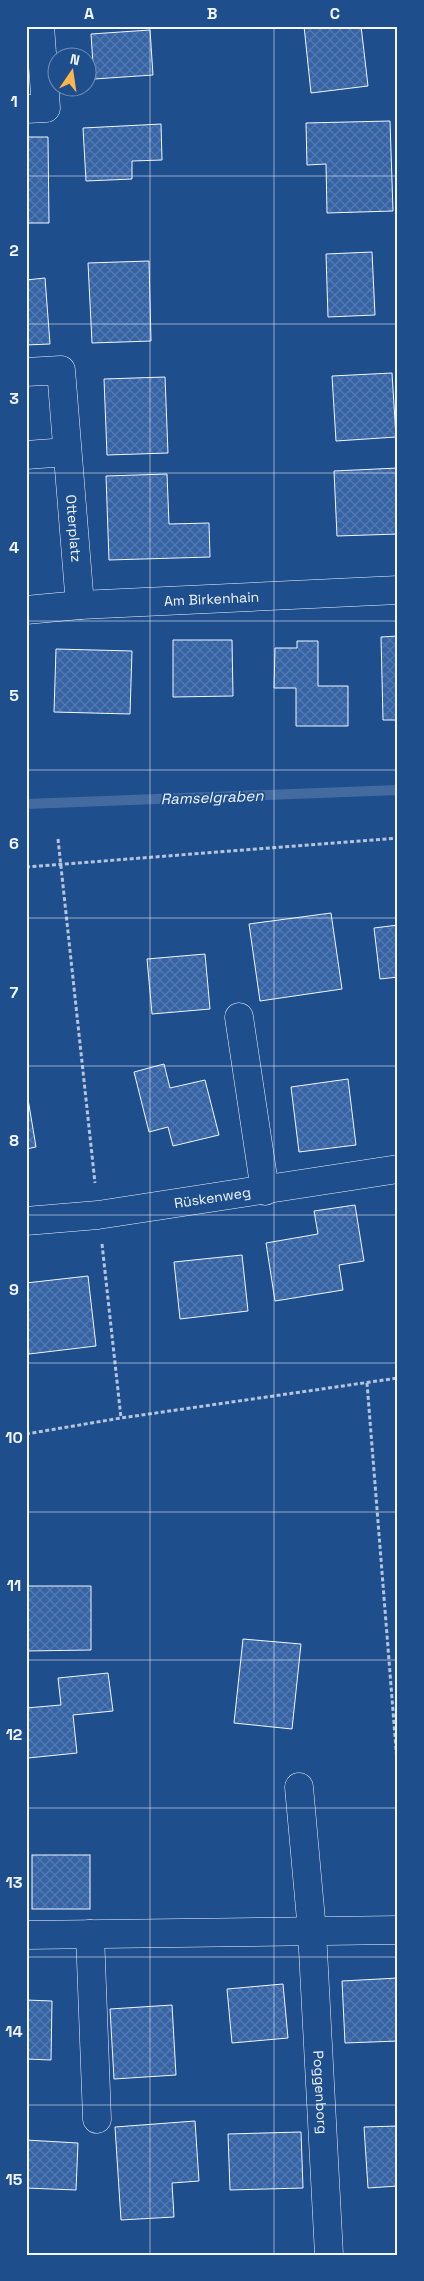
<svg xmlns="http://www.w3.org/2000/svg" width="424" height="2281" font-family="'Space Grotesk',sans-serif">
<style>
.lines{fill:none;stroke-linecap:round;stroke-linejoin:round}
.stream{stroke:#446ba0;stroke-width:10}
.building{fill:url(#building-cross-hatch);stroke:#f2f6ff}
.minor-casing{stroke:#f2f6ff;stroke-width:29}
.path{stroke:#b3c4dc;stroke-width:3;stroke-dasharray:4 2.5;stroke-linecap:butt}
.minor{stroke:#1f4e8c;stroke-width:28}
.grid{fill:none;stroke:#f2f6ff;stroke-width:1;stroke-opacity:0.55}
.labels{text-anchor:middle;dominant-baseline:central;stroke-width:4;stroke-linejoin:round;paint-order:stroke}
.street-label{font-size:14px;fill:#f2f6ff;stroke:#1f4e8c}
.water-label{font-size:15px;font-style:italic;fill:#f2f6ff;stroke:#1f4e8c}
.neatline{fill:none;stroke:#f2f6ff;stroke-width:2}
.grid-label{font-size:16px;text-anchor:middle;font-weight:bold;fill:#f2f6ff}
</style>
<defs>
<pattern id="building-cross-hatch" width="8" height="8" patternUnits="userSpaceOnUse" patternTransform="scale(1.25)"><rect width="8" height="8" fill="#3563a3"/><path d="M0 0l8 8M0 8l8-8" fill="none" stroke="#537ab1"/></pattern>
</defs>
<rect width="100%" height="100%" fill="#1f4e8c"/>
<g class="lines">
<polyline class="stream" points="26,804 398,790"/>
</g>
<g class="building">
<polygon points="304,26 361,26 368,86 311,93"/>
<polygon points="150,30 153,75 94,79 91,34"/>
<polygon points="390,121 393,211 327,213 326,164 307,165 306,123"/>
<polygon points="161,124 162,160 132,161 132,179 86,181 83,128"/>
<polygon points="26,137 48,137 49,223 26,223"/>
<polygon points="372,252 375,315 328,317 326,254"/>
<polygon points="149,261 151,341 92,343 88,263"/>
<polygon points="45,278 50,344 26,345 26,280"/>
<polygon points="392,373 396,437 336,441 332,376"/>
<polygon points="165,377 168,453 107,455 104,379"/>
<polygon points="398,468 398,534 337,536 334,471"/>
<polygon points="167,474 169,524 209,523 210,557 109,560 106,476"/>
<polygon points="398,636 398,720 383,720 381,637"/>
<polygon points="173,640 232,640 233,696 173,697"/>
<polygon points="297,641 318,641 318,686 348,686 348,726 296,726 296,688 274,688 275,648 297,648"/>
<polygon points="56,649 132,651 130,714 54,712"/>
<polygon points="331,913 342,989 260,1001 249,924"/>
<polygon points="398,925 398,977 380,979 374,928"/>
<polygon points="205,954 210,1009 152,1014 147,959"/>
<polygon points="164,1064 170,1088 205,1080 219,1135 173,1146 168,1127 149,1132 134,1072"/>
<polygon points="348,1079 356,1145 299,1152 291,1087"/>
<polygon points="26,1087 36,1147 26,1149"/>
<polygon points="355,1205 364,1261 339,1265 343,1290 275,1301 266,1243 318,1234 314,1211"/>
<polygon points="242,1255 248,1311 180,1319 174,1262"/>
<polygon points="88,1276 96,1346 29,1354 26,1333 26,1283"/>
<polygon points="26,1586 91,1586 91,1650 26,1651"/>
<polygon points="243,1639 301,1644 292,1729 234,1723"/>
<polygon points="108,1673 113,1711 73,1715 77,1753 28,1758 26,1708 61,1705 58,1678"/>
<rect x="32" y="1855" width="58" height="54"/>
<polygon points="398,1978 398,2041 345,2043 342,1981"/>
<polygon points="283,1984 288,2038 232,2043 227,1989"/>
<polygon points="26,2000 52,2001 51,2060 26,2059"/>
<polygon points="172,2005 176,2075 114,2079 110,2009"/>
<polygon points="195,2121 199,2181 172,2183 174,2217 121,2220 115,2127"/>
<polygon points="398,2126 398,2186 368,2188 364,2127"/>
<polygon points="301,2132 303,2188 230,2190 228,2134"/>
<polygon points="26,2140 78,2143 76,2190 26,2188"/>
</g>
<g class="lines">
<g class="minor-casing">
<g id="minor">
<polyline points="26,109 46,108 40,26"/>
<path id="s1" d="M26,372L61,370L80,605"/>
<polyline points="26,455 67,452"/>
<path id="s2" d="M26,610L80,605L398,590"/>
<polyline points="239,1017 265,1191"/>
<path id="s3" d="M26,1221L98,1215L398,1169"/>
<path id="s4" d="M299,1787L312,1931L329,2255"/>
<polyline points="90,1934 97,2119"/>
<polyline points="26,1935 398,1930"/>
</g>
</g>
<g class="path">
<polyline points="58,839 95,1183"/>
<polyline points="26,867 398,838"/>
<polyline points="102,1244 121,1418"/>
<polyline points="367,1383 398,1774"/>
<polyline points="26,1434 121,1418 398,1378"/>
</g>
<use href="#minor" class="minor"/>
</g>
<path class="grid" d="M150,26V2255M274,26V2255M26,176H398M26,324H398M26,473H398M26,621H398M26,770H398M26,918H398M26,1066H398M26,1215H398M26,1363H398M26,1512H398M26,1660H398M26,1808H398M26,1957H398M26,2105H398"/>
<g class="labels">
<g class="street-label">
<text stroke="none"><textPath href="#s1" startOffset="194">Otterplatz</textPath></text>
<text stroke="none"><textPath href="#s2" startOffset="186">Am Birkenhain</textPath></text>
<text stroke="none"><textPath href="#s3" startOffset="188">Rüskenweg</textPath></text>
<text stroke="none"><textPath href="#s4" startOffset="306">Poggenborg</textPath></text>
</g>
<g class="water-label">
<text transform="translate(212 797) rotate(-2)">Ramselgraben</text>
</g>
</g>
<rect width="424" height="2281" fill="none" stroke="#1f4e8c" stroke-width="55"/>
<g transform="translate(72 72) rotate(13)"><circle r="24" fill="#1f4e8c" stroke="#7391ba"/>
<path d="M0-4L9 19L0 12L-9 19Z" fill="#ffb74d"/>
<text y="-8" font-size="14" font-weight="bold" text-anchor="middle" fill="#f2f6ff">N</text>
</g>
<rect x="28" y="28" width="368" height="2226" class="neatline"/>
<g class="grid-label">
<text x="89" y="19">A</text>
<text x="212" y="19">B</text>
<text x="335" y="19">C</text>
<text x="14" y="107">1</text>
<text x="14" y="256">2</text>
<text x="14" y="404">3</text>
<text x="14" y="553">4</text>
<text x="14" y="701">5</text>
<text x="14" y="849">6</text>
<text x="14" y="998">7</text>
<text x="14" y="1146">8</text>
<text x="14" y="1295">9</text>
<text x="14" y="1443">10</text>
<text x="14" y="1591">11</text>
<text x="14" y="1740">12</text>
<text x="14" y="1888">13</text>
<text x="14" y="2037">14</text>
<text x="14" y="2185">15</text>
</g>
</svg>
